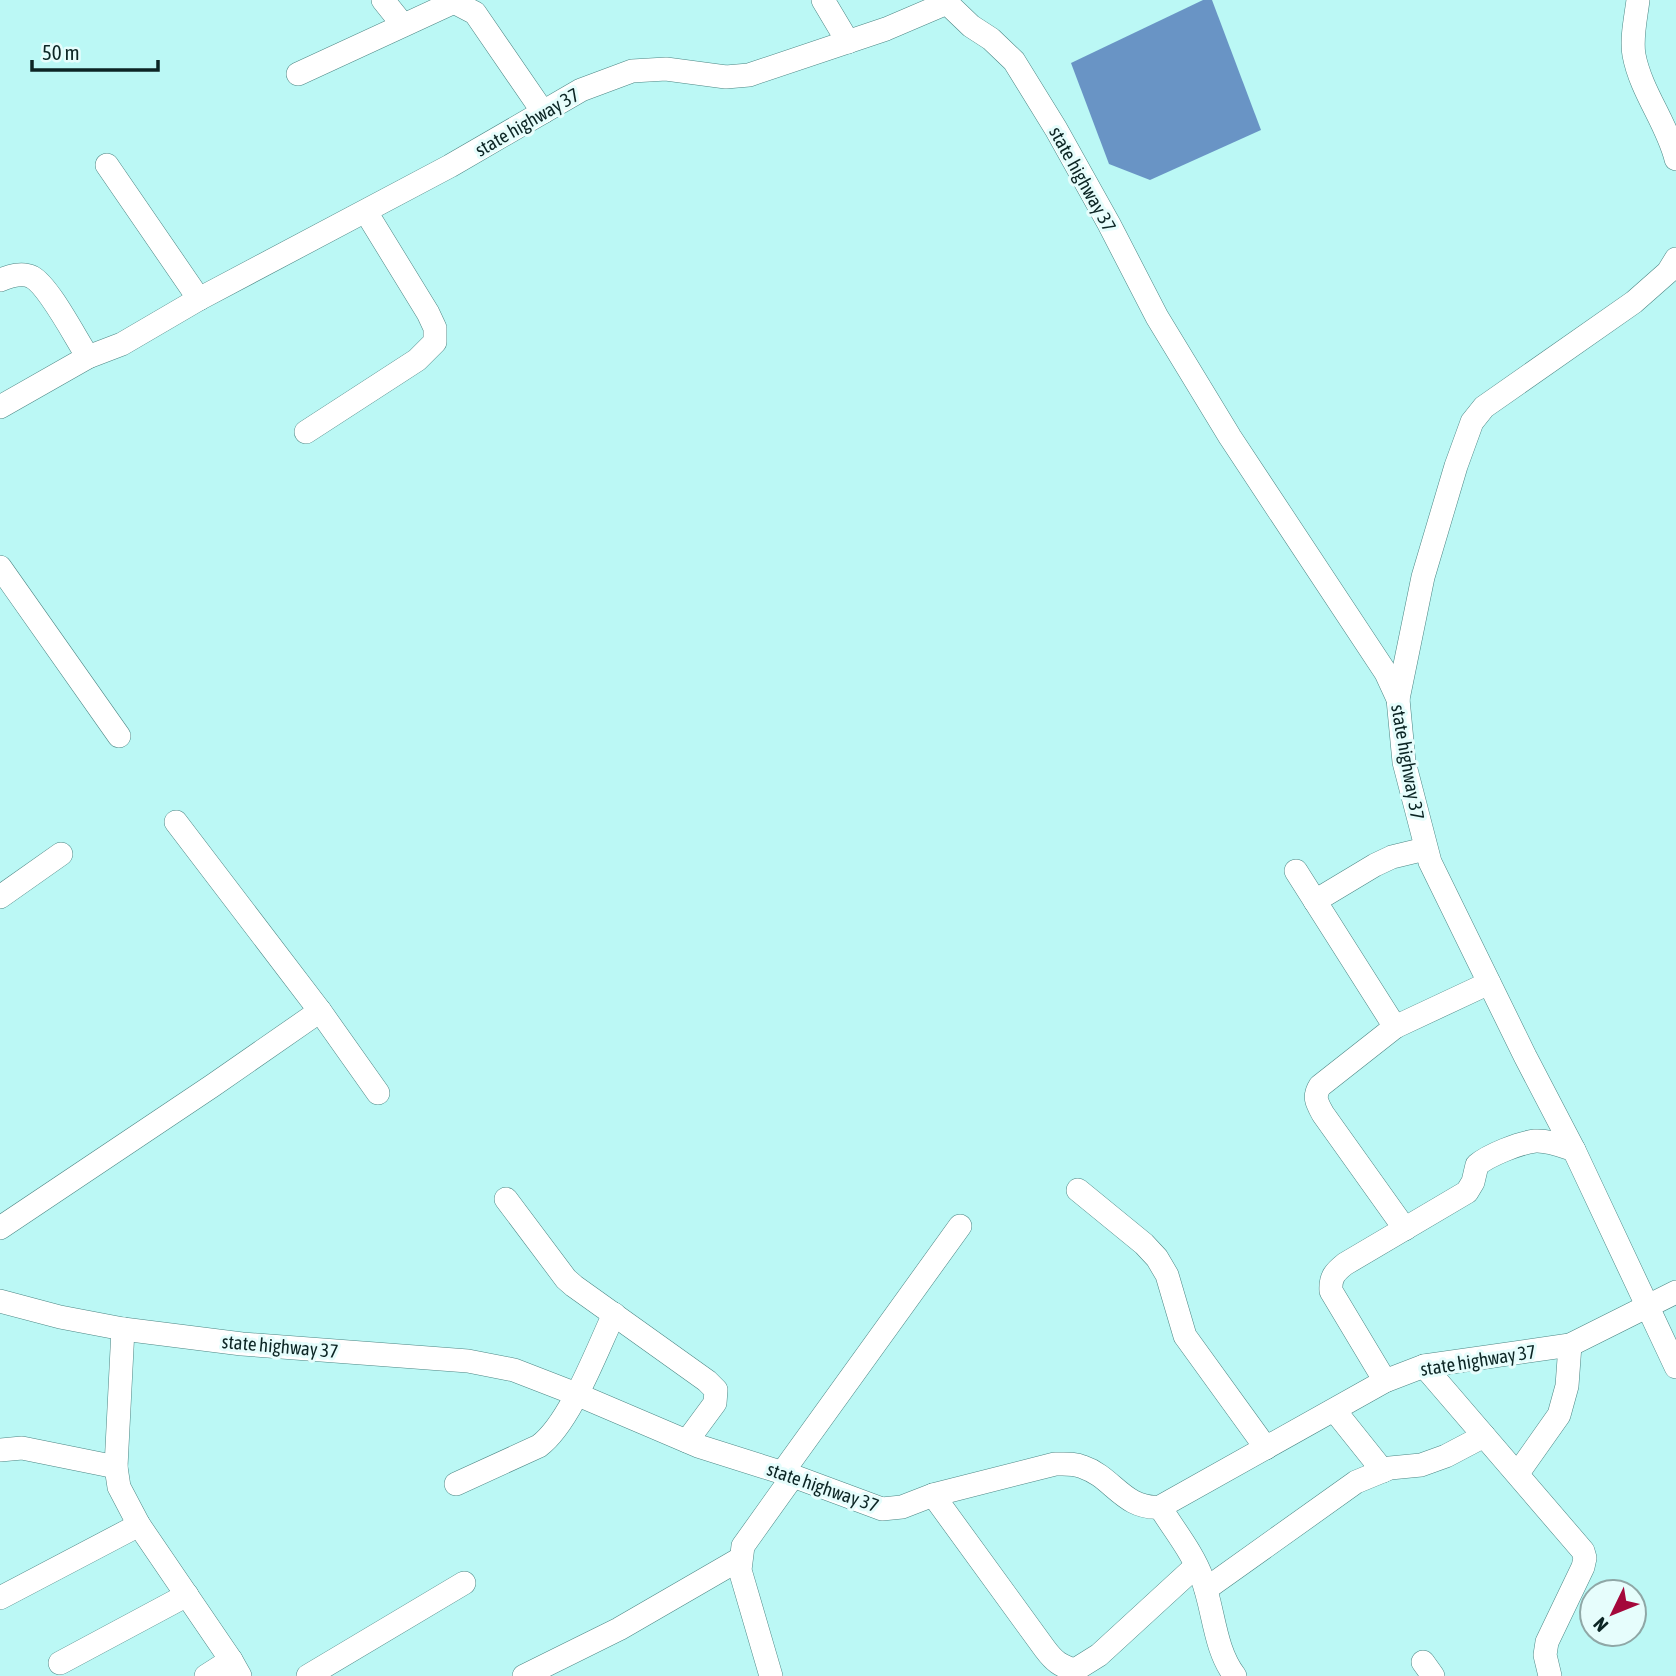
<svg xmlns="http://www.w3.org/2000/svg" width="1676" height="1676" font-family="'Asap Condensed',sans-serif">
<style>
.water{fill:#6994c5}
.lines{fill:none;stroke-linecap:round;stroke-linejoin:round}
.minor-casing{stroke:#4c8684;stroke-width:24}
.minor{stroke:#fff;stroke-width:23}
.labels{text-anchor:middle;dominant-baseline:central;stroke-width:6;stroke-linejoin:round;paint-order:stroke}
.street-label{font-size:19px;fill:#0c2524;stroke:#e6fdfc}
</style>
<rect width="100%" height="100%" fill="#bbf8f5"/>
<polygon class="water" points="1203,0 1212,0 1261,130 1150,180 1109,164 1071,63"/>
<g class="lines">
<g class="minor-casing">
<g id="minor">
<polyline points="383,0 403,25"/>
<polyline points="823,0 848,42"/>
<path d="M1638,0C1636,17 1631,38 1634,55C1641,92 1667,123 1676,159"/>
<polyline points="298,74 454,2 475,13 543,112"/>
<polyline points="107,165 199,299"/>
<path d="M0,280C10,276 22,272 32,277C49,286 76,339 88,357"/>
<polyline points="0,407 88,357 122,344 199,299 450,166 581,90 632,71 666,69 726,77 749,75 886,29 947,3 971,26 991,39 1014,61 1056,129 1109,224 1157,317 1230,437 1386,673 1398,699 1404,762 1430,862 1525,1056 1574,1150 1676,1367"/>
<polyline points="306,432 417,360 435,342 435,328 428,313 366,212"/>
<polyline points="0,567 119,736"/>
<polyline points="1398,699 1423,577 1456,466 1472,422 1484,407 1634,302 1668,272 1676,259"/>
<polyline points="176,822 320,1011 378,1093"/>
<polyline points="1296,871 1395,1027"/>
<polyline points="0,897 61,854"/>
<polyline points="1315,901 1375,865 1392,857 1425,849"/>
<polyline points="1078,1190 1144,1244 1157,1258 1167,1275 1185,1336 1266,1448"/>
<polyline points="506,1199 566,1279 574,1286 707,1381 716,1390 715,1403 687,1441"/>
<polyline points="0,1228 212,1086 320,1011"/>
<path d="M1405,1229L1323,1114C1317,1103 1313,1097 1320,1086L1395,1027L1489,983"/>
<path d="M0,1301L60,1317L123,1329L242,1344L468,1361L514,1370L576,1394L698,1446L793,1476L882,1509L902,1507L933,1495L1055,1464C1065,1464 1074,1463 1083,1467C1113,1477 1124,1510 1160,1507L1385,1381L1424,1366L1570,1345L1676,1292"/>
<polyline points="123,1329 116,1467 119,1487 139,1525 231,1660 240,1676"/>
<polyline points="1424,1366 1583,1551 1585,1558 1583,1567 1547,1642 1545,1655 1550,1676"/>
<path d="M1385,1381L1331,1291C1330,1277 1335,1272 1345,1264L1467,1192L1473,1182L1477,1165C1489,1155 1519,1143 1535,1141C1548,1140 1562,1146 1574,1150"/>
<polyline points="1335,1411 1383,1471"/>
<polyline points="0,1450 22,1448 116,1467"/>
<polyline points="782,1473 960,1226"/>
<polyline points="1518,1473 1559,1415 1567,1386 1570,1345"/>
<path d="M456,1484L539,1446C570,1423 597,1350 614,1314"/>
<path d="M933,1495L1045,1649C1054,1661 1060,1666 1075,1670L1099,1655L1196,1566"/>
<path d="M1160,1507C1174,1530 1193,1553 1202,1578C1214,1609 1214,1649 1235,1676"/>
<polyline points="1206,1589 1356,1482 1390,1468 1421,1465 1446,1456 1484,1436"/>
<polyline points="0,1598 139,1525"/>
<polyline points="1423,1662 1433,1676"/>
<polyline points="60,1663 187,1595"/>
<polyline points="206,1676 231,1660"/>
<polyline points="308,1676 464,1583"/>
<polyline points="524,1676 619,1629 740,1559"/>
<polyline points="771,1676 740,1570 743,1546 793,1476"/>
</g>
</g>
<use href="#minor" class="minor"/>
</g>
<g class="labels">
<g class="street-label">
<text transform="translate(527 122) rotate(-30)">state highway 37</text>
<text transform="translate(1083 179) rotate(61)">state highway 37</text>
<text transform="translate(1408 762) rotate(80)">state highway 37</text>
<text transform="translate(280 1346) rotate(5)">state highway 37</text>
<text transform="translate(1478 1360) rotate(-9)">state highway 37</text>
<text transform="translate(823 1487) rotate(19)">state highway 37</text>
</g>
</g>
<g transform="translate(1613 1613) rotate(227)"><circle r="33" fill="#e6fdfc" stroke="#8fa7a6" stroke-width="2"/>
<path d="M0-5L12 26L0 18L-12 26Z" fill="#a4083b"/>
<text y="-10" font-size="19" font-weight="bold" text-anchor="middle" fill="#0c2524">N</text>
</g>
<path d="M32 60v10h126v-10" fill="none" stroke="#0c2524" stroke-width="3.5"/>
<text x="42" y="60" font-size="21" fill="#0c2524" stroke="#e6fdfc" stroke-width="5" paint-order="stroke">50 m</text>
</svg>
